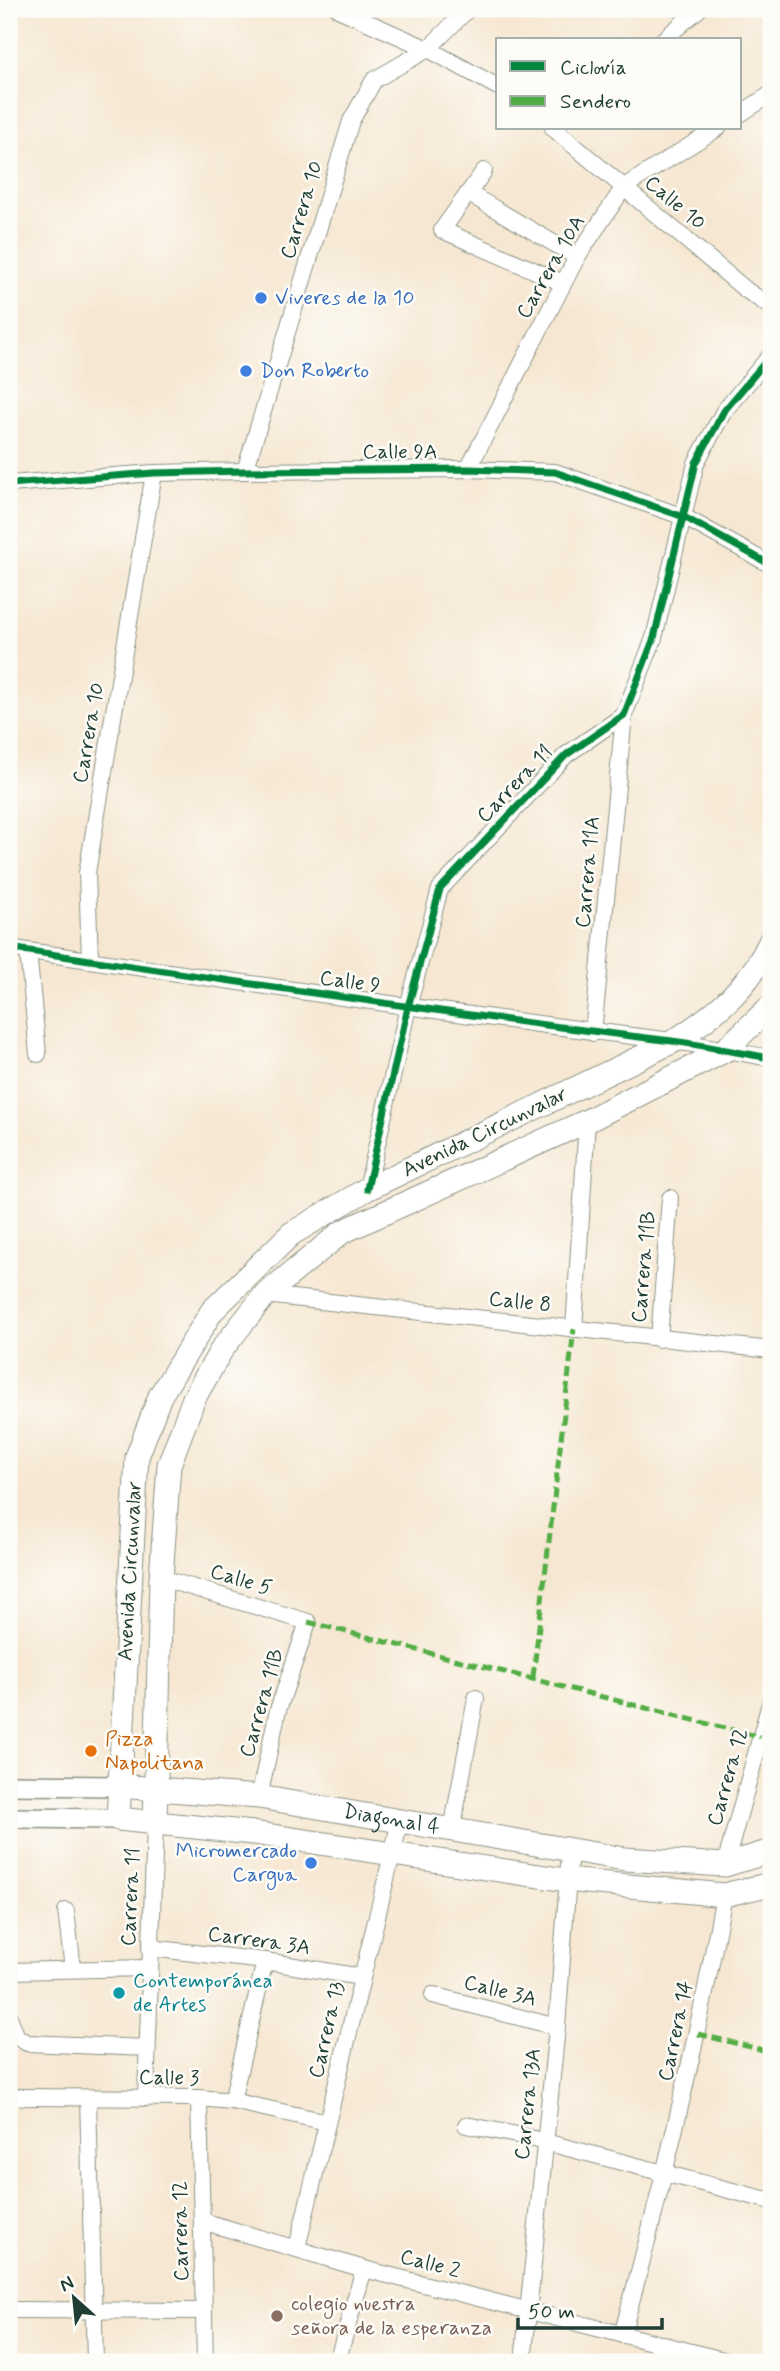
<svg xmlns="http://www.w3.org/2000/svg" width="780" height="2371" font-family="Mynerve,sans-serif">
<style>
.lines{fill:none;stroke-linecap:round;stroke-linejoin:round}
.minor-casing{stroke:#8a9283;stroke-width:18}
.tertiary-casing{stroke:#8a9283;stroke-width:22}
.secondary-casing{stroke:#8a9283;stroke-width:25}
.minor{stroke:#fff;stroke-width:16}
.tertiary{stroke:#fff;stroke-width:19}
.secondary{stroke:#fff;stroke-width:23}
.quiet{stroke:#52ad45;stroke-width:5;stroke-dasharray:10 5;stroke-linecap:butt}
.cycleway-casing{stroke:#fdfcf7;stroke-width:11}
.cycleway{stroke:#00873e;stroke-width:7}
.shop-dot{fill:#3f7fe0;stroke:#fdfcf7;stroke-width:2.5}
.food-dot{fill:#e8710a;stroke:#fdfcf7;stroke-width:2.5}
.culture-dot{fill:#0f9aa8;stroke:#fdfcf7;stroke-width:2.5}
.education-dot{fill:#8d6e63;stroke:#fdfcf7;stroke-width:2.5}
.labels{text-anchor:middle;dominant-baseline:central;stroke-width:5;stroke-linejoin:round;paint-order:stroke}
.street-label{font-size:21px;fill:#1f3d34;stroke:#fdfcf7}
.shop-label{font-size:21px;fill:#366cbe;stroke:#fdfcf7;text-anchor:start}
.food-label{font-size:21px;fill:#c56008;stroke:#fdfcf7;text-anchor:start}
.culture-label{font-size:21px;fill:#0d838f;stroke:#fdfcf7;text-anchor:start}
.education-label{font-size:21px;fill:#785e54;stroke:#fdfcf7;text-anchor:start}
</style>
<rect width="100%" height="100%" fill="#fdfcf7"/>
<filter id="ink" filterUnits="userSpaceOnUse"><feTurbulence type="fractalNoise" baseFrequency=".0143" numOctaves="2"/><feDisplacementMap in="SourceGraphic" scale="14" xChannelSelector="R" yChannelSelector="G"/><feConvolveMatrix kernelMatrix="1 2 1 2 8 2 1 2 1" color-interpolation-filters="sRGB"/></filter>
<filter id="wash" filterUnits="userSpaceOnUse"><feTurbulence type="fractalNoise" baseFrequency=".00686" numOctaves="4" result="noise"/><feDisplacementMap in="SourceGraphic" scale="28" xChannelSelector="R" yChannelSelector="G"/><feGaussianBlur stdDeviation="1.57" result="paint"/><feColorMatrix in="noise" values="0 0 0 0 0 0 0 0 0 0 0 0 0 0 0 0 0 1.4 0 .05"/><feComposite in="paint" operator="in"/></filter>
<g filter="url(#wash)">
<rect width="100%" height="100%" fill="#f6e7d2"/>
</g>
<g filter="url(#ink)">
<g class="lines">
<g class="minor-casing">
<g id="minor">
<polyline points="338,9 428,49 498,87"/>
<polyline points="663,40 699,9"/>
<polyline points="740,114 771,94"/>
<polyline points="553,128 746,290 771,307"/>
<polyline points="484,171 442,230 563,283"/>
<polyline points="468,193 577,257"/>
<polyline points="468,469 577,257 624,187 718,128"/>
<polyline points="245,471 351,121 374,80 428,49 468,9"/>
<polyline points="9,484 154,473 245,471 468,469 555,472 684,517 771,565"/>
<path d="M9,948C230,981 450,1014 672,1041C705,1045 738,1053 771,1058"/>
<polyline points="28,951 38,1054"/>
<polyline points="90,960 87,873 154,473"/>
<polyline points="593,1033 624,715"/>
<polyline points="367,1189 408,1007 440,889 566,755 624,715 654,638 696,463 724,411 771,355"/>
<polyline points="265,1295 771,1350"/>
<polyline points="574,1329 587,1121"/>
<polyline points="659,1339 670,1198"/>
<polyline points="161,1578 308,1622 278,1710 259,1797"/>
<polyline points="452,1830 476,1698"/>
<polyline points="725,1865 771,1700"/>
<polyline points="66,1911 73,1969"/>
<polyline points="150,1948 265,1961 361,1977"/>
<polyline points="9,1971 148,1968"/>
<polyline points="433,1995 557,2027"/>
<polyline points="9,2017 17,2037 27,2043 147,2048"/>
<polyline points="9,2097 199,2098 232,2101 327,2122"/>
<polyline points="88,2098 95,2362"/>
<polyline points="146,2098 155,1823"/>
<polyline points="199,2098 205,2362"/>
<polyline points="232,2101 265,1961"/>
<polyline points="466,2125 522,2136 771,2201"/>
<polyline points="202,2221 364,2269 731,2362"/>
<polyline points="297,2248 400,1821"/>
<polyline points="9,2310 204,2311"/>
<path d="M622,2335C662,2189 697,2044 724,1895"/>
<polyline points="337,2362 364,2269"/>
<polyline points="523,2362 557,2027 570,1850"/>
<polyline points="657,2362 664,2344"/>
</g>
</g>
<g class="tertiary-casing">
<g id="tertiary">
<polyline points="9,1785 119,1786"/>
<polyline points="9,1818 118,1819"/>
</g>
</g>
<g class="secondary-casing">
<g id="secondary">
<path d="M771,940C750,986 717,1014 674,1041L367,1189L291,1234L212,1311L160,1396L137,1457L118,1819L253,1833L566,1880L724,1895L771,1884"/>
<path id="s1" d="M119,1786L259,1797L624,1859L725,1865L771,1851"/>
<polyline points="155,1823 161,1578 169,1465 194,1398 222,1349 265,1295 342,1232 587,1121 724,1051 771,1006"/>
</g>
</g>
<use href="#minor" class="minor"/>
<use href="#tertiary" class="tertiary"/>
<use href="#secondary" class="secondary"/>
<g class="quiet">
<polyline points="308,1622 760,1737"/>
<polyline points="533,1677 574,1329"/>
<polyline points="698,2034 771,2052"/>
</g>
<g class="cycleway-casing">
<g id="cycleway">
<polyline points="9,484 154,473 245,471 468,469 555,472 684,517 771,565"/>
<path d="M9,948C230,981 450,1014 672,1041C705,1045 738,1053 771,1058"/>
<polyline points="367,1189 408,1007 440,889 566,755 624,715 654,638 696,463 724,411 771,355"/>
</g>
</g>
<use href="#cycleway" class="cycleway"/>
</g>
</g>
<g class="shop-dot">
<circle cx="261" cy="298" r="7"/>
<circle cx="246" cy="371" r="7"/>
<circle cx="311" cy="1863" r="7"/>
</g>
<circle class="food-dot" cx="91" cy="1751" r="7"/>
<circle class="culture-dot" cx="119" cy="1993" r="7"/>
<circle class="education-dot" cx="277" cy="2316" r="7"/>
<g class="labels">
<g class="street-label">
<text transform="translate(675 203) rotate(40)">Calle 10</text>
<text transform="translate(302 210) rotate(-73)">Carrera 10</text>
<text transform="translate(551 267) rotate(-60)">Carrera 10A</text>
<text x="400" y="452">Calle 9A</text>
<text transform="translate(89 733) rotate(-80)">Carrera 10</text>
<text transform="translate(515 784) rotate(-46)">Carrera 11</text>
<text transform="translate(588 872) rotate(-85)">Carrera 11A</text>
<text transform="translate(350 982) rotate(8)">Calle 9</text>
<text transform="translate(485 1132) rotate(-26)">Avenida Circunvalar</text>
<text transform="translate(644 1267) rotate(-85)">Carrera 11B</text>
<text transform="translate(520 1302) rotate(6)">Calle 8</text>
<text transform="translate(130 1571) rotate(-87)">Avenida Circunvalar</text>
<text transform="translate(241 1580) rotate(17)">Calle 5</text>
<text transform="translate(262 1703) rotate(-74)">Carrera 11B</text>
<text transform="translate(728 1777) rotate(-74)">Carrera 12</text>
<text stroke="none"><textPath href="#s1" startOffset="275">Diagonal 4</textPath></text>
<text transform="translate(131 1897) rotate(-87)">Carrera 11</text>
<text transform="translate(259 1941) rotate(8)">Carrera 3A</text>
<text transform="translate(500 1991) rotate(14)">Calle 3A</text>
<text transform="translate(327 2030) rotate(-77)">Carrera 13</text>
<text transform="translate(676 2031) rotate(-78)">Carrera 14</text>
<text transform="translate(169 2078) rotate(1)">Calle 3</text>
<text transform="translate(528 2104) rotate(-84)">Carrera 13A</text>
<text transform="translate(181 2231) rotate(-91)">Carrera 12</text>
<text transform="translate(430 2264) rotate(15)">Calle 2</text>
</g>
<g class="shop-label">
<text x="275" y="298">Viveres de la 10</text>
<text x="260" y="371">Don Roberto</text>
<text x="297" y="1851" text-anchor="end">Micromercado<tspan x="297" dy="24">Cargua</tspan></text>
</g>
<g class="food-label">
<text x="105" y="1739">Pizza<tspan x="105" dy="24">Napolitana</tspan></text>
</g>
<g class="culture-label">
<text x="133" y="1981">Contemporánea<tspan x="133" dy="24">de Artes</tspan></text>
</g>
<g class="education-label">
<text x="291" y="2304">colegio nuestra<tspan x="291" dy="24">señora de la esperanza</tspan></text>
</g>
</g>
<rect width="780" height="2371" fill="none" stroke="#fdfcf7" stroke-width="35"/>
<rect x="496" y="38" width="245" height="91" fill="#fdfcf7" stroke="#a4b0a9" stroke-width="2"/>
<rect x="510" y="61" width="35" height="10" fill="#00873e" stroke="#a4b0a9" stroke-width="2"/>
<text x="560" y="74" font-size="21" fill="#1f3d34">Ciclovía</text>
<rect x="510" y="96" width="35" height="10" fill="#52ad45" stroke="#a4b0a9" stroke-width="2"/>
<text x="560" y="108" font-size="21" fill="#1f3d34">Sendero</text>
<g transform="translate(74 2298) rotate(333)" stroke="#fdfcf7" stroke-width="5" paint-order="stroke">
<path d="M0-5L12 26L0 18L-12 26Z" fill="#1f3d34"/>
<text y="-10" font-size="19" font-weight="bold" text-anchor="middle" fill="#1f3d34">N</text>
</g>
<path d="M518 2318v10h144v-10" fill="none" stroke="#1f3d34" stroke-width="3.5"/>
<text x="528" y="2318" font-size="21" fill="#1f3d34" stroke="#fdfcf7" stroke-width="5" paint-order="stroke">50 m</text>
</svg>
